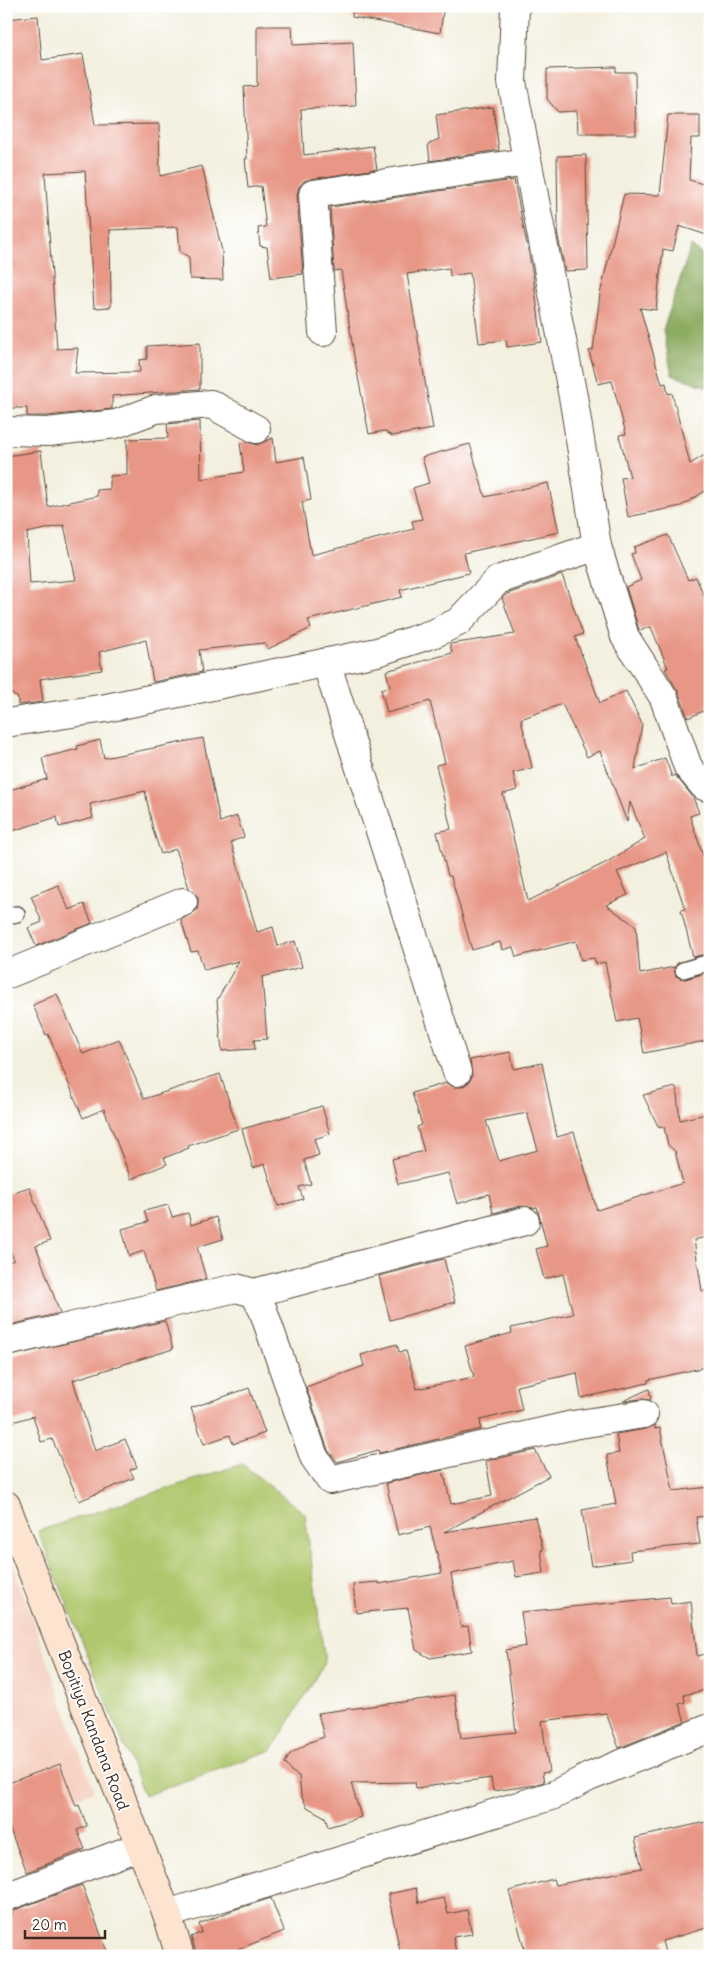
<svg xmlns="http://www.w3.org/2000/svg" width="716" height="1962" font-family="Delius,sans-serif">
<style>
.built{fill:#f6d2c4}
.green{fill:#b0c86d;stroke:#767946}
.forest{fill:#8cac60;stroke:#646b3f}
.building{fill:#e89786;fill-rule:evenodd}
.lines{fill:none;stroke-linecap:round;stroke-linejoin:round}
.lane-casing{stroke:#57483b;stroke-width:18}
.street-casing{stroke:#57483b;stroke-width:30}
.secondary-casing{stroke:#57483b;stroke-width:30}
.lane{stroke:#fff;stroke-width:15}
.street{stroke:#fff;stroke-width:28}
.secondary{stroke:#fde4d1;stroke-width:28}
.labels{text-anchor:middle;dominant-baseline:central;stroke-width:4;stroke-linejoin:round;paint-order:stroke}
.street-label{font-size:16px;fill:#3b2a1e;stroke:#fff}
</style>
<rect width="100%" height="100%" fill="#fff"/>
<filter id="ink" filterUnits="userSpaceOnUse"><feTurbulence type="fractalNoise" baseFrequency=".02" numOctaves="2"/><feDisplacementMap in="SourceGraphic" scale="10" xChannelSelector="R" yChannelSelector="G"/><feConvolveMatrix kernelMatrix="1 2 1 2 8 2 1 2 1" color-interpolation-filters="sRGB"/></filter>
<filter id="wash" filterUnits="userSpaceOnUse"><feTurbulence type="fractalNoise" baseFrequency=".0096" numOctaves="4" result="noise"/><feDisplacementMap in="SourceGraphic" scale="20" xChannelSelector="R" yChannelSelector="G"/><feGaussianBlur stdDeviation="1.12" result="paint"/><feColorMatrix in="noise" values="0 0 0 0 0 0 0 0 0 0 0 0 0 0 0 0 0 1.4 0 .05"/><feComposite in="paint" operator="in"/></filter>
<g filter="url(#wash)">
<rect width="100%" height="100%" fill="#f3f0df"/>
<polygon class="built" points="6,1545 94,1791 6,1824"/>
<polygon class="green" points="242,1464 305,1514 325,1663 272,1750 144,1796 38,1531"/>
<polygon class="forest" points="691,246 710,260 710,388 672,375 663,330"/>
<g id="blocks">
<g class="building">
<polygon points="353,6 444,6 440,33 352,17"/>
<polygon points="38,16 42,60 83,54 95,125 159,124 160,176 202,166 222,251 223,280 190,279 189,257 180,252 178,227 110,230 111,307 94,308 85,171 45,173 57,349 78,348 75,373 140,372 139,360 147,359 147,346 200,343 200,389 112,396 112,409 47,416 27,416 27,408 6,408 6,19"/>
<polygon points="257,26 292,26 293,45 353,42 356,106 301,109 304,155 373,146 377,169 311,179 304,181 299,187 297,195 303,274 271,278 267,247 260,246 258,228 266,227 261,186 248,188 245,159 247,159 244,87 257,86"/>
<polygon points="616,67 616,72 635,72 636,134 578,134 577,111 558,112 547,99 547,69"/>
<polygon points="493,107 499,150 430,161 428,144 439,139 436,115"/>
<polygon points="668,115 700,115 700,138 691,138 689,180 710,186 710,236 679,226 673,251 663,249 656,310 640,308 662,384 666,383 668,394 672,393 690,464 710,452 710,488 681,506 628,517 621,478 630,477 619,435 626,434 612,381 598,384 589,351 593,350 600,294 624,194 660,195"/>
<polygon points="586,155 588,270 565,271 557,231 558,232 557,156"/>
<polygon points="514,180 533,275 542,342 507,347 506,340 479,343 470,273 450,276 449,268 407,274 433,429 392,436 384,431 369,434 354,356 341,270 334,271 330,207"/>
<path d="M200,421L201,479L244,472L240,443L247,442L257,445L273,438L276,462L304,457L311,500L302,502L311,555L414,529L412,521L422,519L413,488L429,483L422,457L470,444L485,497L548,483L559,532L464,553L469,573L400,590L402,597L308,620L311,628L268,649L265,643L199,650L202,672L153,682L146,640L99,652L102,670L40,679L43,702L18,705V698L6,690V456L41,451L48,507L97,496V490L110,489V476L127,475V439L168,438L167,424ZM64,525L76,580L30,584L27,533Z"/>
<polygon points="668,535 688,580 696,577 710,610 710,708 688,718 679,693 665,669 668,668 651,627 639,630 626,587 641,580 631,554 635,553 634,547"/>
<path d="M562,575L583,634L575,637L600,703L626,691L642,724L635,769L665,758L672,777L675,775L693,797L699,813L690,816L710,877V953L693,957L681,910L685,909L666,852L617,872L628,895L606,905L636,926L640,974L674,967L676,976L685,979L710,972V1040L644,1053L637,1018L617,1022L605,962L596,964L594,958L581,960L576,941L516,957L513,947L502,950L500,942L472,950L451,876H448L437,832L451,829L436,765L445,763L430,701L387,713L381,689L390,687L386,671L452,653L450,644L515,634L502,598L507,594ZM562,704L587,757L600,751L627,822L630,802L645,839L607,862L528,901L503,794L517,790L513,773L532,768L521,719Z"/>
<polygon points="203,738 220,822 237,816 244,837 231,842 257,932 273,927 278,946 295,941 302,967 262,977 267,1039 254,1040 255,1049 222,1051 217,1000 239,961 204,970 198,951 191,952 181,920 197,910 198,904 198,897 189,888 176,849 161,854 153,830 145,791 90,804 93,818 59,827 57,817 6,833 6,791 47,779 42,758 78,749 77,746 100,740 104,758"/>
<polygon points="58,885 69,910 84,904 92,923 36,946 28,928 42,922 31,896"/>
<polygon points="57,994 83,1054 119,1039 144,1099 220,1074 238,1129 188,1146 189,1148 164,1158 167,1164 131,1179 104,1109 83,1118 48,1034 46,1035 33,1005"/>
<path d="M510,1052L514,1069L542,1063L557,1137L574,1132L597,1210L683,1183L675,1151L668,1145L664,1127L658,1126L643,1095L676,1087L680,1120L710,1113V1236L694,1240L702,1291L710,1290V1366L648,1380V1383L581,1398L577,1373L517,1386L522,1410L480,1420L481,1429L379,1453L378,1450L337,1462L328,1450L306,1387L364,1366L361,1355L397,1344L399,1352L406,1351L417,1389L474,1377L465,1346L512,1333L511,1328L573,1314L563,1274L544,1279L536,1249L547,1246L537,1207L533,1208L521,1206L493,1213L489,1194L457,1204L448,1173L398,1184L392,1159L424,1151L417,1127L422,1125L412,1093L446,1083L454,1087H462L469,1082L472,1076L470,1060ZM527,1113L538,1150L499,1161L486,1121Z"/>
<polygon points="322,1106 330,1134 314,1139 319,1155 304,1160 311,1184 299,1187 303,1199 278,1206 265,1164 253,1168 242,1129"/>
<polygon points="29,1187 50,1241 36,1246 60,1313 6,1326 6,1263 14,1260 6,1240 6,1195"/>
<polygon points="168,1205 172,1217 188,1213 191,1225 216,1217 223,1239 197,1247 206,1279 156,1291 144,1251 129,1256 122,1229 148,1222 144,1211"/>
<polygon points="444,1259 455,1302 390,1320 379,1276"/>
<polygon points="165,1321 173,1349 73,1380 95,1451 125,1439 137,1467 130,1470 134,1478 79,1501 52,1439 41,1442 33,1416 6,1424 6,1357"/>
<polygon points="249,1388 265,1433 233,1444 230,1435 204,1444 191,1408"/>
<polygon points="649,1389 651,1400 642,1399 623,1401"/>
<polygon points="655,1425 655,1429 660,1428 673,1491 710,1487 710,1516 696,1517 700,1544 630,1551 631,1560 591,1566 582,1510 616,1504 607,1455 619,1453 616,1434 646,1429"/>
<polygon points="535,1450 549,1476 444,1532 535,1517 543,1550 541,1550 544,1573 516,1577 513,1561 451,1574 461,1627 468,1626 472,1651 430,1658 416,1650 408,1608 356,1613 353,1584 379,1582 379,1584 442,1573 430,1527 398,1535 386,1483 443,1470 451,1504 492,1496 486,1461"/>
<polygon points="670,1597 671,1604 691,1601 697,1656 710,1653 710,1689 684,1695 685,1702 679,1704 685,1721 619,1748 606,1713 542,1721 549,1772 542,1773 544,1782 529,1786 493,1791 491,1778 416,1788 415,1782 351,1783 361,1817 328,1827 325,1817 307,1807 301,1795 299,1776 292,1772 285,1763 290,1754 310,1742 324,1737 318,1713 455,1695 461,1738 516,1732 506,1650 526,1646 521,1612"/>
<polygon points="60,1764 76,1806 79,1805 87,1826 77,1830 85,1849 27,1872 6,1820 6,1784"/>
<polygon points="710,1821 710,1927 662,1941 666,1956 526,1956 509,1891 553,1879 555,1885 642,1868 635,1838"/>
<polygon points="82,1885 109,1956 11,1956 6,1944 6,1920 12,1917 12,1911"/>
<polygon points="416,1888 419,1903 444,1898 448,1914 467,1910 472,1934 453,1937 456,1952 435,1956 401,1956 388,1894"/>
<polygon points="271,1898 284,1931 222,1956 197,1956 191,1937 202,1932 199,1924 233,1910"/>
</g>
</g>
</g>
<g filter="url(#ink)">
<use href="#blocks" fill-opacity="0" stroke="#57483b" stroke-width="1"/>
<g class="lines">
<g class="lane-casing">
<g id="lane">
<polyline points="6,916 17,914"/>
<polyline points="683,970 710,962"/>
</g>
</g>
<g class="street-casing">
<g id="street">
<polyline points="515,6 512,82 574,402 597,546 625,637 664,698 688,767 704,786 710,788"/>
<polyline points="323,332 313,194 527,162"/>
<polyline points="6,431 48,432 116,424 156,409 211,404 256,429"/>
<polyline points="326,662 457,1072"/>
<polyline points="6,723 106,708 377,652 435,633 458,622 498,580 597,546"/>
<polyline points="6,975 183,902"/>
<polyline points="254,1293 525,1221"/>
<polyline points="6,1342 236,1288 254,1293 263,1310 314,1457 330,1480 573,1425 644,1414"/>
<polyline points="6,1897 140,1846"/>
<polyline points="167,1914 554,1795 589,1777 710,1728"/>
</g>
</g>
<g class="secondary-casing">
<polyline id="secondary" points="6,1505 167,1914 180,1956"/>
</g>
<use href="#lane" class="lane"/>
<use href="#street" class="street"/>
<use href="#secondary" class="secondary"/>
</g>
</g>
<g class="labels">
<g class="street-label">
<text transform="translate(94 1730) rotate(69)">Bopitiya Kandana Road</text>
</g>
</g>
<rect width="716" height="1962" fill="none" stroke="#fff" stroke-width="25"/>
<path d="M25 1930v8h80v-8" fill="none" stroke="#3b2a1e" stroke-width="2.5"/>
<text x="32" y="1930" font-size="15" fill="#3b2a1e" stroke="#ffffff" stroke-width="4" paint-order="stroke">20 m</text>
</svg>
